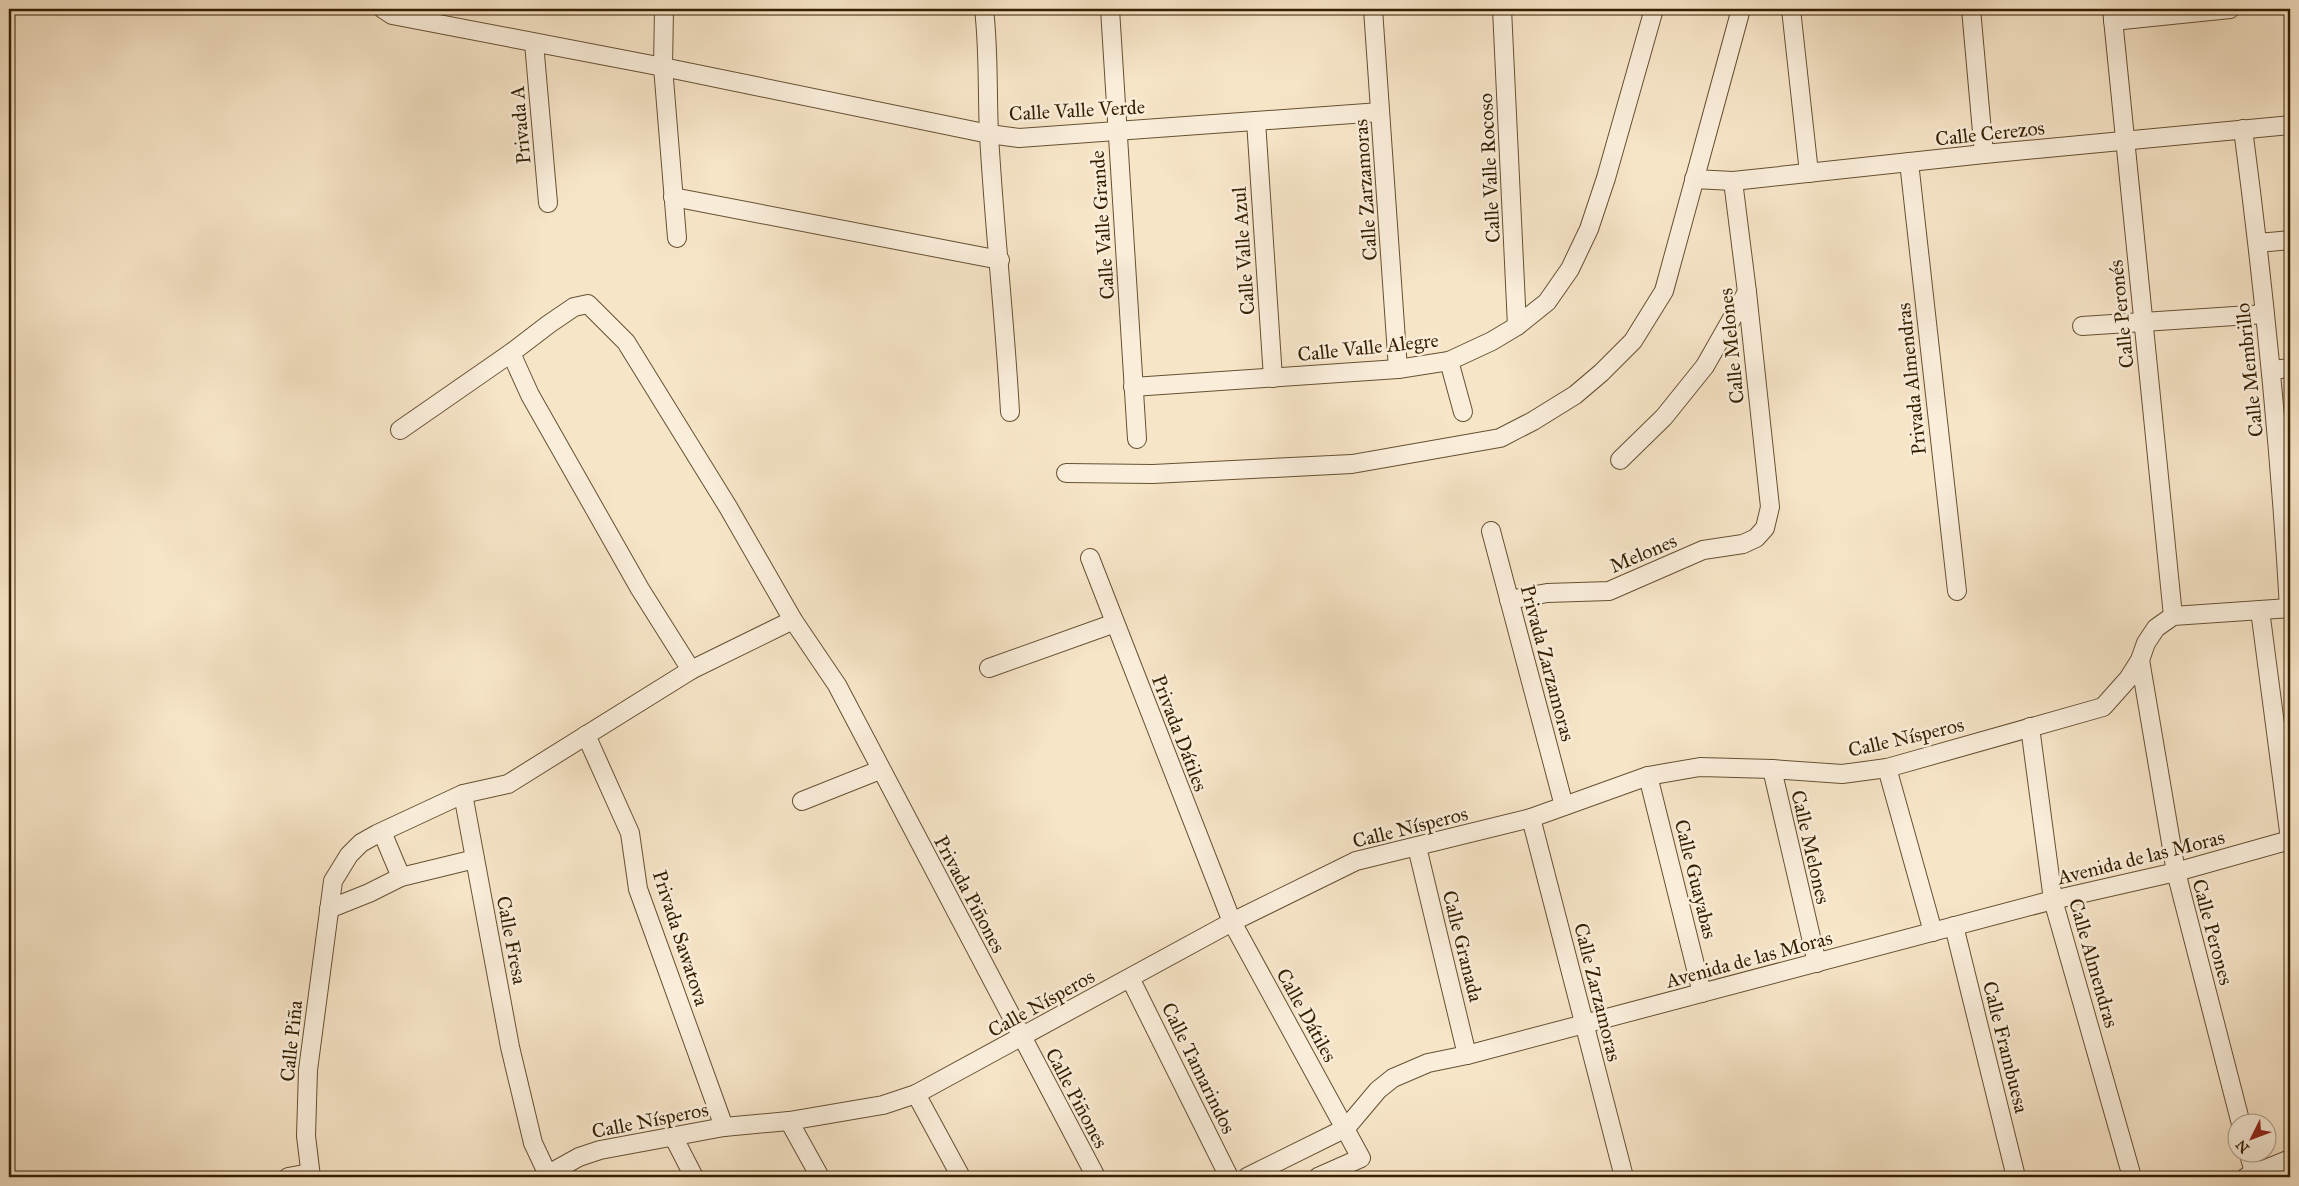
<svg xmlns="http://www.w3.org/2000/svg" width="2299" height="1186" font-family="'IM FELL Great Primer',serif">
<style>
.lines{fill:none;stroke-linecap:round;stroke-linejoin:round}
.minor-casing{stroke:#665032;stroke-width:20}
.minor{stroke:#faeedb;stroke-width:18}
.labels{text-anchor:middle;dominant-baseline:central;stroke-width:5;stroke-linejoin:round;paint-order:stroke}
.street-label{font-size:20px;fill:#351f00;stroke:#faeedb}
</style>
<rect width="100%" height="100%" fill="#f7e5c8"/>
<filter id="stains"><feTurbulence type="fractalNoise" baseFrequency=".004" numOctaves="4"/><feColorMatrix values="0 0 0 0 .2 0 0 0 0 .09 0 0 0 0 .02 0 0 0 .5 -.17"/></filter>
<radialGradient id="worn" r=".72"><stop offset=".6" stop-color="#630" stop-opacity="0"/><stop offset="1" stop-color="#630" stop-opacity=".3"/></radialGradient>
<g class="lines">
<g class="minor-casing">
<g id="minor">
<polyline points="383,9 392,15 663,67 989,134 1019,138 1380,112"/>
<polyline points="664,9 663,67 677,238"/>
<path d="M984,9C989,51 987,92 989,134C994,227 1005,319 1010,412"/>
<polyline points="1110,9 1137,439"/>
<polyline points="1373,9 1398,369"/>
<polyline points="1502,9 1517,326"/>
<polyline points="1791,9 1809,173"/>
<polyline points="1971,9 1984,154"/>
<polyline points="2112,9 2173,616"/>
<polyline points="2113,21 2230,9"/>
<polyline points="534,43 548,203"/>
<polyline points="1256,121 1273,378"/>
<path d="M2243,129C2264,288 2280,448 2289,608"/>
<polyline points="1909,162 1957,591"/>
<polyline points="1694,179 1733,181 1984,154 2290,125"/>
<polyline points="673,197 1000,260"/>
<polyline points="2258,243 2290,240"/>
<polyline points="2082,326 2265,314"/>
<polyline points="511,353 530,395 640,589 691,670"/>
<polyline points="1449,361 1463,412"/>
<polyline points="2271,370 2290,368"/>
<polyline points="1133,387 1398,369 1449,361 1492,341 1517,326 1547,302 1570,269 1589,229 1606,178 1654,9"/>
<polyline points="400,430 511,353 549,324 574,307 588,304 626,342 728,507 793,620 837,685 1096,1177"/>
<polyline points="1620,460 1664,417 1705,366 1747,292"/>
<polyline points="1066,473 1153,474 1352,464 1500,438 1533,421 1575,395 1601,373 1633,341 1664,291 1741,9"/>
<polyline points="1491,531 1564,806"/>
<polyline points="1090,558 1232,922 1361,1158 1318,1177"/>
<polyline points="1509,600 1547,593 1609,591 1703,550 1743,544 1756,538 1765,528 1770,507 1747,292 1733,181"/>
<polyline points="2260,610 2290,839"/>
<polyline points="2140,660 2176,872 2241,1124"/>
<polyline points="989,668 1115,623"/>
<polyline points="2030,727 2053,900 2132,1177"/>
<polyline points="586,735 630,833 638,889 724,1127"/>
<polyline points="1887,768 1933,932"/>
<polyline points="1772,769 1817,963"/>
<polyline points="1648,776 1702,993"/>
<polyline points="463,794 510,1047 533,1143 549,1177"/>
<polyline points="802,801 880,770"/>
<polyline points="1531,818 1624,1177"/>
<polyline points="382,832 401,877"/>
<polyline points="1417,847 1467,1055"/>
<polyline points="329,909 369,893 401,877 475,859"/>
<polyline points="1954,926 2016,1177"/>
<polyline points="1130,978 1229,1177"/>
<polyline points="916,1094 961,1177"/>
<polyline points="789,1121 820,1177"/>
<polyline points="673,1136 694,1177"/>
<polyline points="2249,1154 2254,1173"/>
<polyline points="288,1177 310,1173"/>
<polyline points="311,1177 306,1136 308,1070 333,881 349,855 361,843 377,834 463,794 508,784 691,670 793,620"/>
<polyline points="543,1177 579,1157 600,1150 724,1127 789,1121 883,1105 916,1094 1232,922 1356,861 1531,818 1648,776 1700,767 1772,769 1842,774 1887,768 2103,707 2128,679 2140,660 2146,643 2156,628 2173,616 2290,608"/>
<polyline points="1247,1177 1346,1128 1378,1090 1393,1078 1428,1063 1467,1055 2053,900 2176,872 2290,840"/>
<polyline points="2246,1177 2290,1159"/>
</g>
</g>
<use href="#minor" class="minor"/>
</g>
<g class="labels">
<g class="street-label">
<text transform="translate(1077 110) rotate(-3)">Calle Valle Verde</text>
<text transform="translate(520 125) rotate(-95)">Privada A</text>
<text transform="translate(1990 133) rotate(-6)">Calle Cerezos</text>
<text transform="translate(1489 168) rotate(-93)">Calle Valle Rocoso</text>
<text transform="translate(1365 190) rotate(-94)">Calle Zarzamoras</text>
<text transform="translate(1102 225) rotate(-94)">Calle Valle Grande</text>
<text transform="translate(1243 251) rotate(-94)">Calle Valle Azul</text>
<text transform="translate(2121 314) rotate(-96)">Calle Peronés</text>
<text transform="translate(1731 346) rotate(-96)">Calle Melones</text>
<text transform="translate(1368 347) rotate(-6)">Calle Valle Alegre</text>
<text transform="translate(2249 370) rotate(-96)">Calle Membrillo</text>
<text transform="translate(1911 379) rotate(-96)">Privada Almendras</text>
<text transform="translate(1643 553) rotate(-23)">Melones</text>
<text transform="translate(1548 663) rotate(75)">Privada Zarzamoras</text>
<text transform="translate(1180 733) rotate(69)">Privada Dátiles</text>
<text transform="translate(1906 737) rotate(-13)">Calle Nísperos</text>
<text transform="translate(1410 827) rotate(-14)">Calle Nísperos</text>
<text transform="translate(1811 847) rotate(77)">Calle Melones</text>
<text transform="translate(2141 857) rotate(-14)">Avenida de las Moras</text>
<text transform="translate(1696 879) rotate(76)">Calle Guayabas</text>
<text transform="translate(970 894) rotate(62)">Privada Piñones</text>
<text transform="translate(2213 932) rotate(75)">Calle Perones</text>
<text transform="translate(681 938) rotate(72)">Privada Sawatova</text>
<text transform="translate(512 940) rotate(79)">Calle Fresa</text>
<text transform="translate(1463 946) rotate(76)">Calle Granada</text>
<text transform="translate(1749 959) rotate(-15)">Avenida de las Moras</text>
<text transform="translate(2094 963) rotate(74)">Calle Almendras</text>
<text transform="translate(1598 992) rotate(76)">Calle Zarzamoras</text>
<text transform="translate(1041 1003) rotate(-29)">Calle Nísperos</text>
<text transform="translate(1307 1015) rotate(61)">Calle Dátiles</text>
<text transform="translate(291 1041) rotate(-84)">Calle Piña</text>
<text transform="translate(2006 1047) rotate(76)">Calle Frambuesa</text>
<text transform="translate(1199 1068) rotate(64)">Calle Tamarindos</text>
<text transform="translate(1077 1098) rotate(62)">Calle Piñones</text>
<text transform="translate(650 1120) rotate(-11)">Calle Nísperos</text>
</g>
</g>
<rect width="2299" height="1186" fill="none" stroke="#f7e5c8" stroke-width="30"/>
<rect x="10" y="10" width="2279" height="1166" fill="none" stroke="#351f00" stroke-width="2.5"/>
<rect x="15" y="15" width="2269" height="1156" fill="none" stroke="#351f00"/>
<g transform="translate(2252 1138) rotate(228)"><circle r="24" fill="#faeedb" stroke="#ab9b83"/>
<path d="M0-4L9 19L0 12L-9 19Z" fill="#8f2418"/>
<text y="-8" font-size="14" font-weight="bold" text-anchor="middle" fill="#351f00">N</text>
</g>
<rect width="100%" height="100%" filter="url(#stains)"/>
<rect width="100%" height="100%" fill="url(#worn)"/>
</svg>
